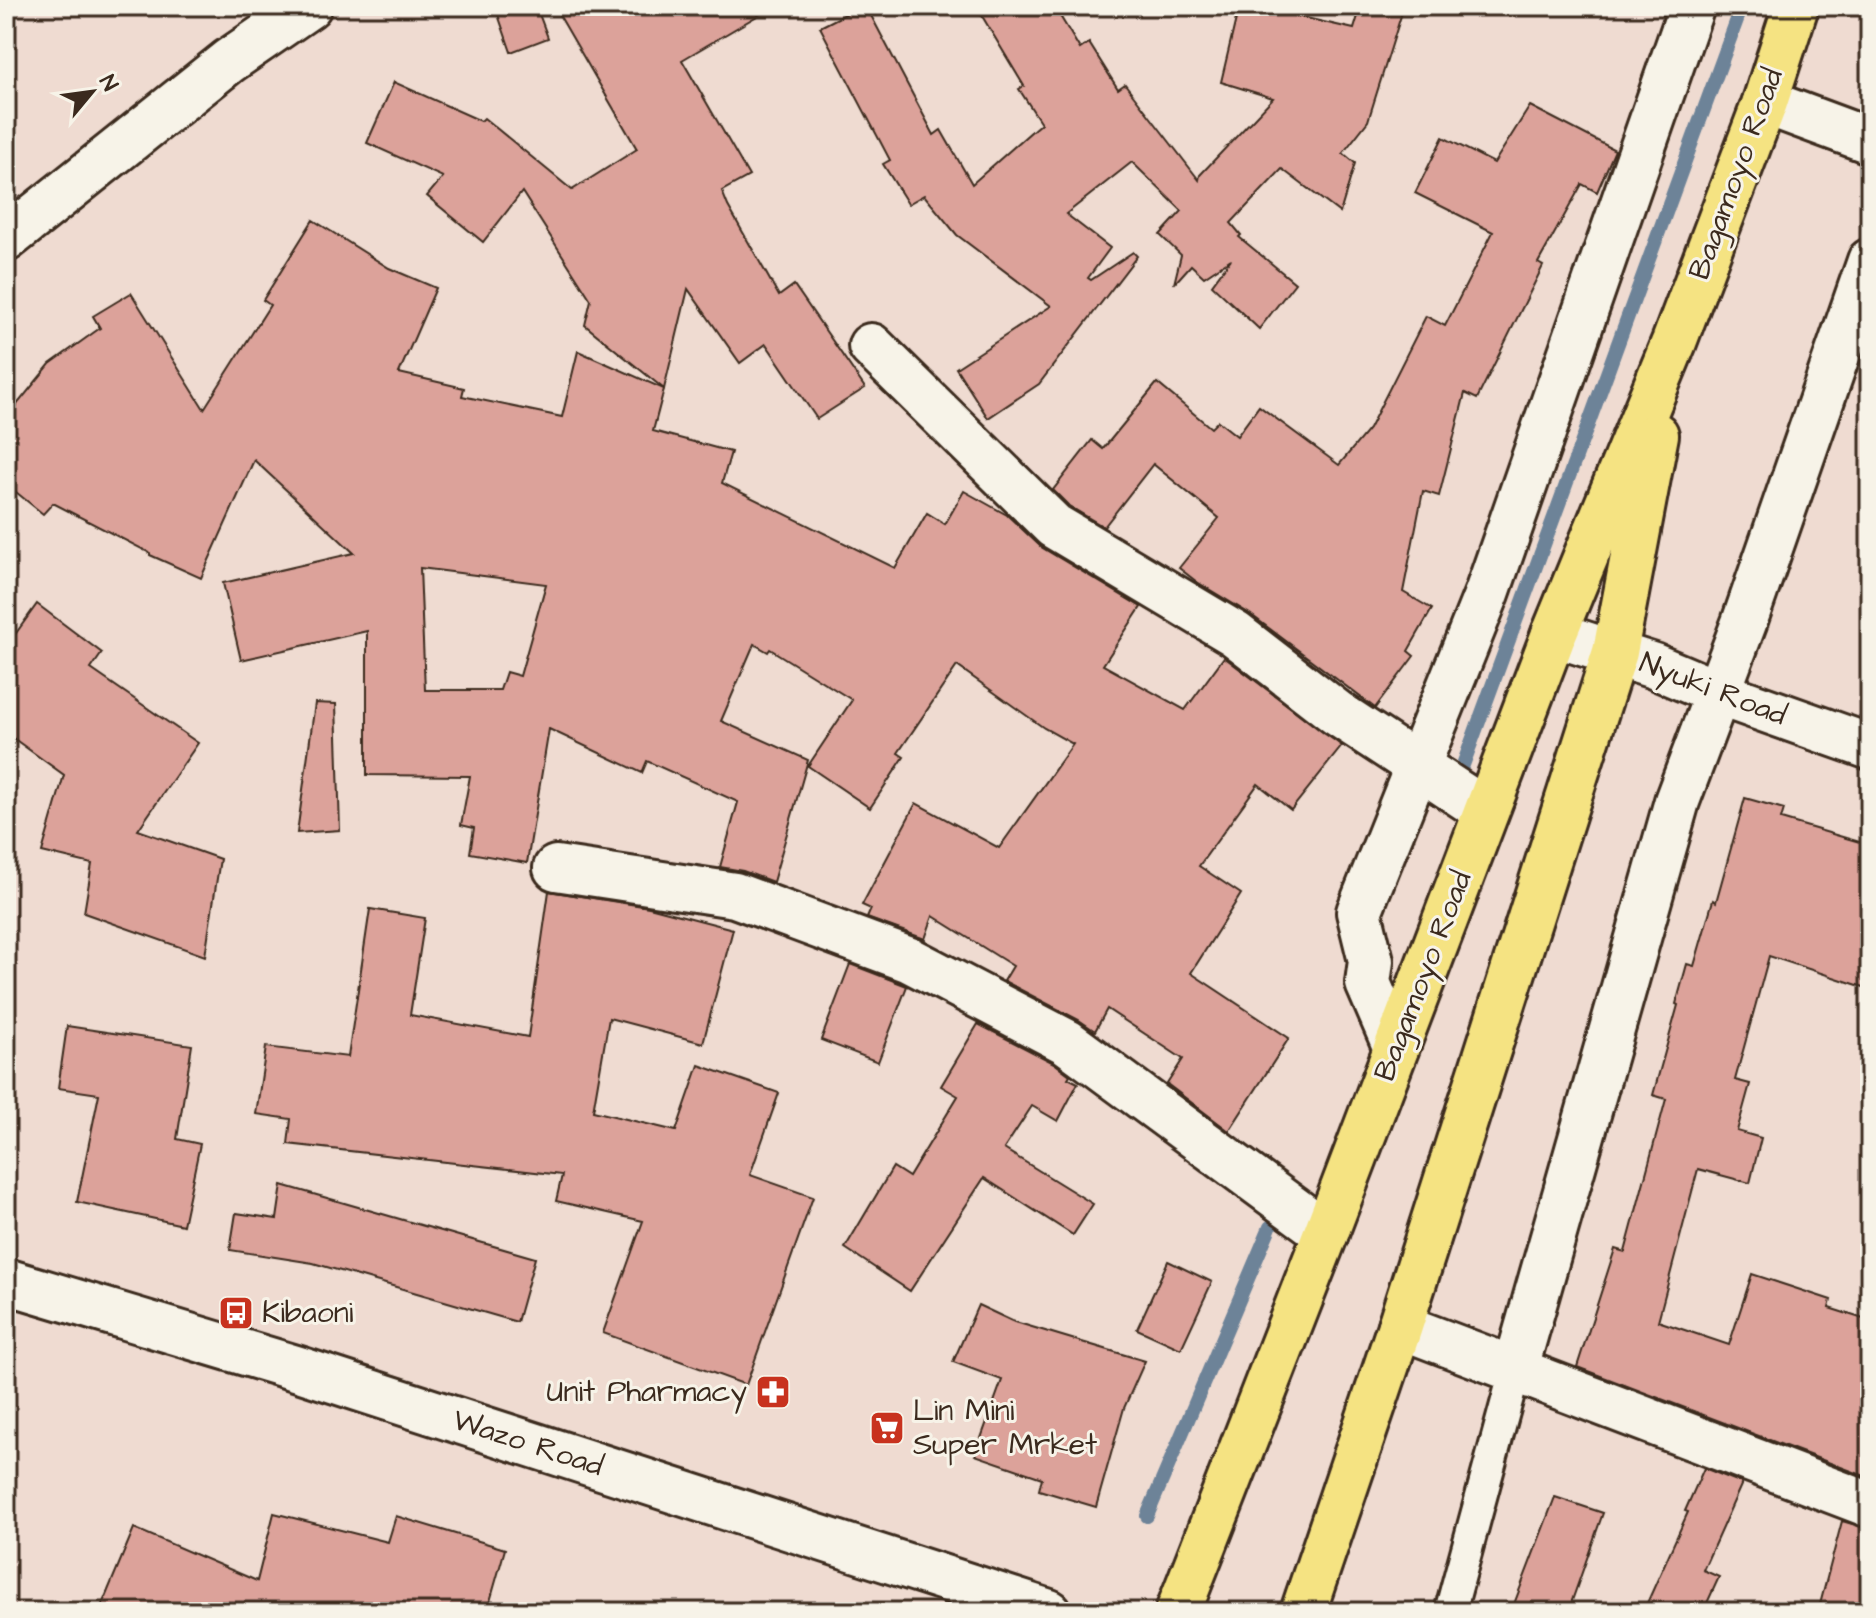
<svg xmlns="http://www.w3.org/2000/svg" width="1876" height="1618" font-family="'Architects Daughter',sans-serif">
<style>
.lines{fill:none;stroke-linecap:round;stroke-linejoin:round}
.stream{stroke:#6d8398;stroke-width:14}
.building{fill:#dca29a;stroke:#3b2a1e;stroke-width:2;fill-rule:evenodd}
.lane-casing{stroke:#3b2a1e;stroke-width:36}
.street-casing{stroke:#3b2a1e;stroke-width:50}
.secondary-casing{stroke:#3b2a1e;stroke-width:50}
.highway-casing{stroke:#3b2a1e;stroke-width:50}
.lane{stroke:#f7f3e8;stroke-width:30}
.street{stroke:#f7f3e8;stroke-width:44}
.secondary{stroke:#f7f3e8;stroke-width:44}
.highway{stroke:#f5e382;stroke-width:44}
.labels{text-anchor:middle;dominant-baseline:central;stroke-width:6;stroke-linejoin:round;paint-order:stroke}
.street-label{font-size:30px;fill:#3b2a1e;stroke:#f7f3e8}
.poi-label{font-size:30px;fill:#3b2a1e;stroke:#f7f3e8;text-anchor:start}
</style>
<rect width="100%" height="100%" fill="#efdbd1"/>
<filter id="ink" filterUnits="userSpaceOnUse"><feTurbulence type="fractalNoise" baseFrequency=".0125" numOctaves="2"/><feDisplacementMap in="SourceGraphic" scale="16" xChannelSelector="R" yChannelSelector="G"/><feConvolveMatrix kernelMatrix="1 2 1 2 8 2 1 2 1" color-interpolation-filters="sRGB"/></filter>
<g filter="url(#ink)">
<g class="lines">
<g class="stream">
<polyline points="1463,765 1742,6"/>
<polyline points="1147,1516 1270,1227"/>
</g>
</g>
<g class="building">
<polygon points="495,6 536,6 548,38 511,52"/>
<polygon points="554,6 774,6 682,60 749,176 722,191 728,206 779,296 794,285 865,388 817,419 766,344 740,363 688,289 664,389 585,325 591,300 522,192 483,242 427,196 443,177 367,143 394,82 481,121 484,118 572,190 637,149"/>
<polygon points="861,6 866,6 934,135 941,130 972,184 1041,123 1019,89 1024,86 976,6 1054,6 1080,49 1089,43 1118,89 1125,84 1199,180 1200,175 1273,98 1221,82 1239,6 1254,6 1354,29 1361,6 1404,6 1368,121 1343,153 1355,163 1340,213 1282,169 1231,223 1241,235 1239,237 1295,283 1259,329 1212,285 1231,259 1204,277 1191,265 1174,284 1181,255 1160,235 1182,211 1132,162 1066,214 1110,248 1088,278 1091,280 1133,252 1137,256 1039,384 988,418 956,368 1051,306 957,235 924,195 908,204 883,164 890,160 820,27"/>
<polygon points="1530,106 1615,150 1597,192 1582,184 1538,263 1543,266 1477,399 1465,393 1439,496 1423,491 1403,592 1432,609 1408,651 1414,656 1375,708 1250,614 1197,582 1179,568 1219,518 1153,464 1104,527 1069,506 1053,490 1092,440 1103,449 1157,383 1211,428 1218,421 1237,436 1259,406 1339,465 1369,429 1426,316 1445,326 1493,232 1415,193 1443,137 1494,163"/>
<path d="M313,220L389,268L436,288L399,373L464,388L462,396L562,417L578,351L664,389L653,431L731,452L722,483L895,568L927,513L945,524L964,491L1007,515L1041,547L1141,607L1103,665L1185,710L1224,657L1342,746L1291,810L1258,784L1199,866L1241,894L1191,973L1289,1038L1229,1131L1167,1084L1183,1059L1107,1009L1095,1031L1079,1020L1004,981L1013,966L933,916L925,939L867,918L871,909L862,905L916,803L999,848L1073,744L1044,728L957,666L898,753L904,757L870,808L808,766L852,700L770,649L768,652L754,644L721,721L808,760L773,882L743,871L720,867L738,802L647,761L642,773L549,729L527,863L470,853L474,828L461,825L470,776L367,775V631L241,660L223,583L354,553L254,460L201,578L150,555V553L53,503L43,514L6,484V418L50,364L100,328L93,316L131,293L204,409L270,305L263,300ZM420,568L546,584L520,676L506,672L500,690H425Z"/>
<polygon points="37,604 102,653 91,669 198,743 138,830 220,859 205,956 84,913 92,864 42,852 64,775 6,733 6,647"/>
<polygon points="315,703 336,704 340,830 297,833"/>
<polygon points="1745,798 1784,809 1781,819 1870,845 1870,989 1769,956 1735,1080 1750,1084 1737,1131 1761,1138 1750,1183 1698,1169 1658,1321 1729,1345 1752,1274 1831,1300 1829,1308 1870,1321 1870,1478 1577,1367 1615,1249 1625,1252 1666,1099 1653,1095 1678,1005 1676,1004 1687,964 1694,966 1713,900 1716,902"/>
<polygon points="549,891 649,907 733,929 703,1043 609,1018 593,1111 676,1131 699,1065 779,1093 750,1175 813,1197 746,1385 603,1333 643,1221 556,1201 562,1175 288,1144 291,1119 256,1114 266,1047 348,1057 370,909 425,918 410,1015 528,1037"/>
<polygon points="850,964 907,986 878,1062 821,1040"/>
<polygon points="978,1024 1054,1063 1070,1075 1068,1078 1078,1083 1058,1121 1032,1106 1004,1149 1093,1204 1073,1235 984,1178 910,1291 845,1248 893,1167 909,1177 958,1096 941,1086"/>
<polygon points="67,1026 192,1045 177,1139 200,1144 183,1225 77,1202 99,1094 58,1088"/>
<polygon points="282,1185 535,1258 517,1322 313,1263 230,1250 236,1213 277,1219"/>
<polygon points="1168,1261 1212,1282 1181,1349 1137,1329"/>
<polygon points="978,1305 1012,1321 1145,1361 1124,1408 1096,1507 1039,1490 1042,1478 975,1455 1002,1380 953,1362"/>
<polygon points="1704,1468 1742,1483 1703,1570 1719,1577 1703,1612 1643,1612 1688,1512 1685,1511"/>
<polygon points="1555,1497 1603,1513 1568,1612 1511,1612"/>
<polygon points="274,1513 388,1542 396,1516 505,1549 487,1612 99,1612 134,1528 257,1581"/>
<polygon points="1842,1521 1870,1529 1870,1612 1818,1612"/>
</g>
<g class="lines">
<g class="lane-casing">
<polyline id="lane" points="1450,1612 1515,1371"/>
</g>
<g class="street-casing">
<g id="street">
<polyline points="1765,102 1870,141"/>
<polyline points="6,239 229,61 309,6"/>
<polyline points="871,346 1054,526 1235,634 1337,713 1486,811"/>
<polyline points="1554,634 1654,666 1718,693 1870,747"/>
<polyline points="556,868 735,895 910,960 1067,1042 1326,1233"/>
<polyline points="1396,1048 1368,983 1371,961 1359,912 1487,593 1692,6"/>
<polyline points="1400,1326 1870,1505"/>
<polyline points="1515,1371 1677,801 1744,623 1870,261"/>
</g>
</g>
<g class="secondary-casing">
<polyline id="secondary" points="6,1281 299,1369 1049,1612"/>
</g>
<g class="highway-casing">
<g id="highway">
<polyline points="1178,1612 1326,1233 1554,634 1674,342 1765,102 1796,6"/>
<polyline points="1303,1612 1400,1326 1615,652 1656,435"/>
</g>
</g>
<use href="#lane" class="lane"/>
<use href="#street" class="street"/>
<use href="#secondary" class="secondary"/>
<use href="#highway" class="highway"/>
</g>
</g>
<defs>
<g id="bus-square" transform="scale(1.8)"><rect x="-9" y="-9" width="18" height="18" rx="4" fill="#c8321e" stroke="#f7f3e8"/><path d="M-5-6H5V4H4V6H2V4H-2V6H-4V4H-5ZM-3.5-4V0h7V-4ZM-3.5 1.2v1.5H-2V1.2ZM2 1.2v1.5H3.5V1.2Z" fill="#fff"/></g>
<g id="pharmacy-square" transform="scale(1.8)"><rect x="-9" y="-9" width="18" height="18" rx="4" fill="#c8321e" stroke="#f7f3e8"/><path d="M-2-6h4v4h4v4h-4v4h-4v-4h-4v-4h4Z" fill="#fff"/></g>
<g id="supermarket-square" transform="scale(1.8)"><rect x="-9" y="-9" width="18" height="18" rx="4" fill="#c8321e" stroke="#f7f3e8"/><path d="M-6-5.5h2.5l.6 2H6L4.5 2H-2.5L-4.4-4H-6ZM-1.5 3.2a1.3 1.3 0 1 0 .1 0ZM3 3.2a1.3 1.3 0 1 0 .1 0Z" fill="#fff"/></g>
</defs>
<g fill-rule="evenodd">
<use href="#bus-square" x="236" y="1313"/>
<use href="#pharmacy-square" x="773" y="1392"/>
<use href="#supermarket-square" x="887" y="1428"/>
</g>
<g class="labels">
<g class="street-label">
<text transform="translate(1736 174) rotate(-70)">Bagamoyo Road</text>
<text transform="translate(1713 689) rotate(21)">Nyuki Road</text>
<text transform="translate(1423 976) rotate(-69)">Bagamoyo Road</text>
<text transform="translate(528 1443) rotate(18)">Wazo Road</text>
</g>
<g class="poi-label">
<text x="262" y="1313">Kibaoni</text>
<text x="747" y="1392" text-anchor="end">Unit Pharmacy</text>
<text x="913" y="1411">Lin Mini<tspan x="913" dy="34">Super Mrket</tspan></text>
</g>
</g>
<rect width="1876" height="1618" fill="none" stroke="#f7f3e8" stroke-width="32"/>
<rect x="16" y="16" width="1844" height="1586" fill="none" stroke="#3b2a1e" stroke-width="3" filter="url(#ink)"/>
<g transform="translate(92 92) rotate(61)" stroke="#f7f3e8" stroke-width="6" paint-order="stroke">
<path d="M0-6L14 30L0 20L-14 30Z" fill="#3b2a1e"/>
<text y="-12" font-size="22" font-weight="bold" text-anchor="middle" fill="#3b2a1e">N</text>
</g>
</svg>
